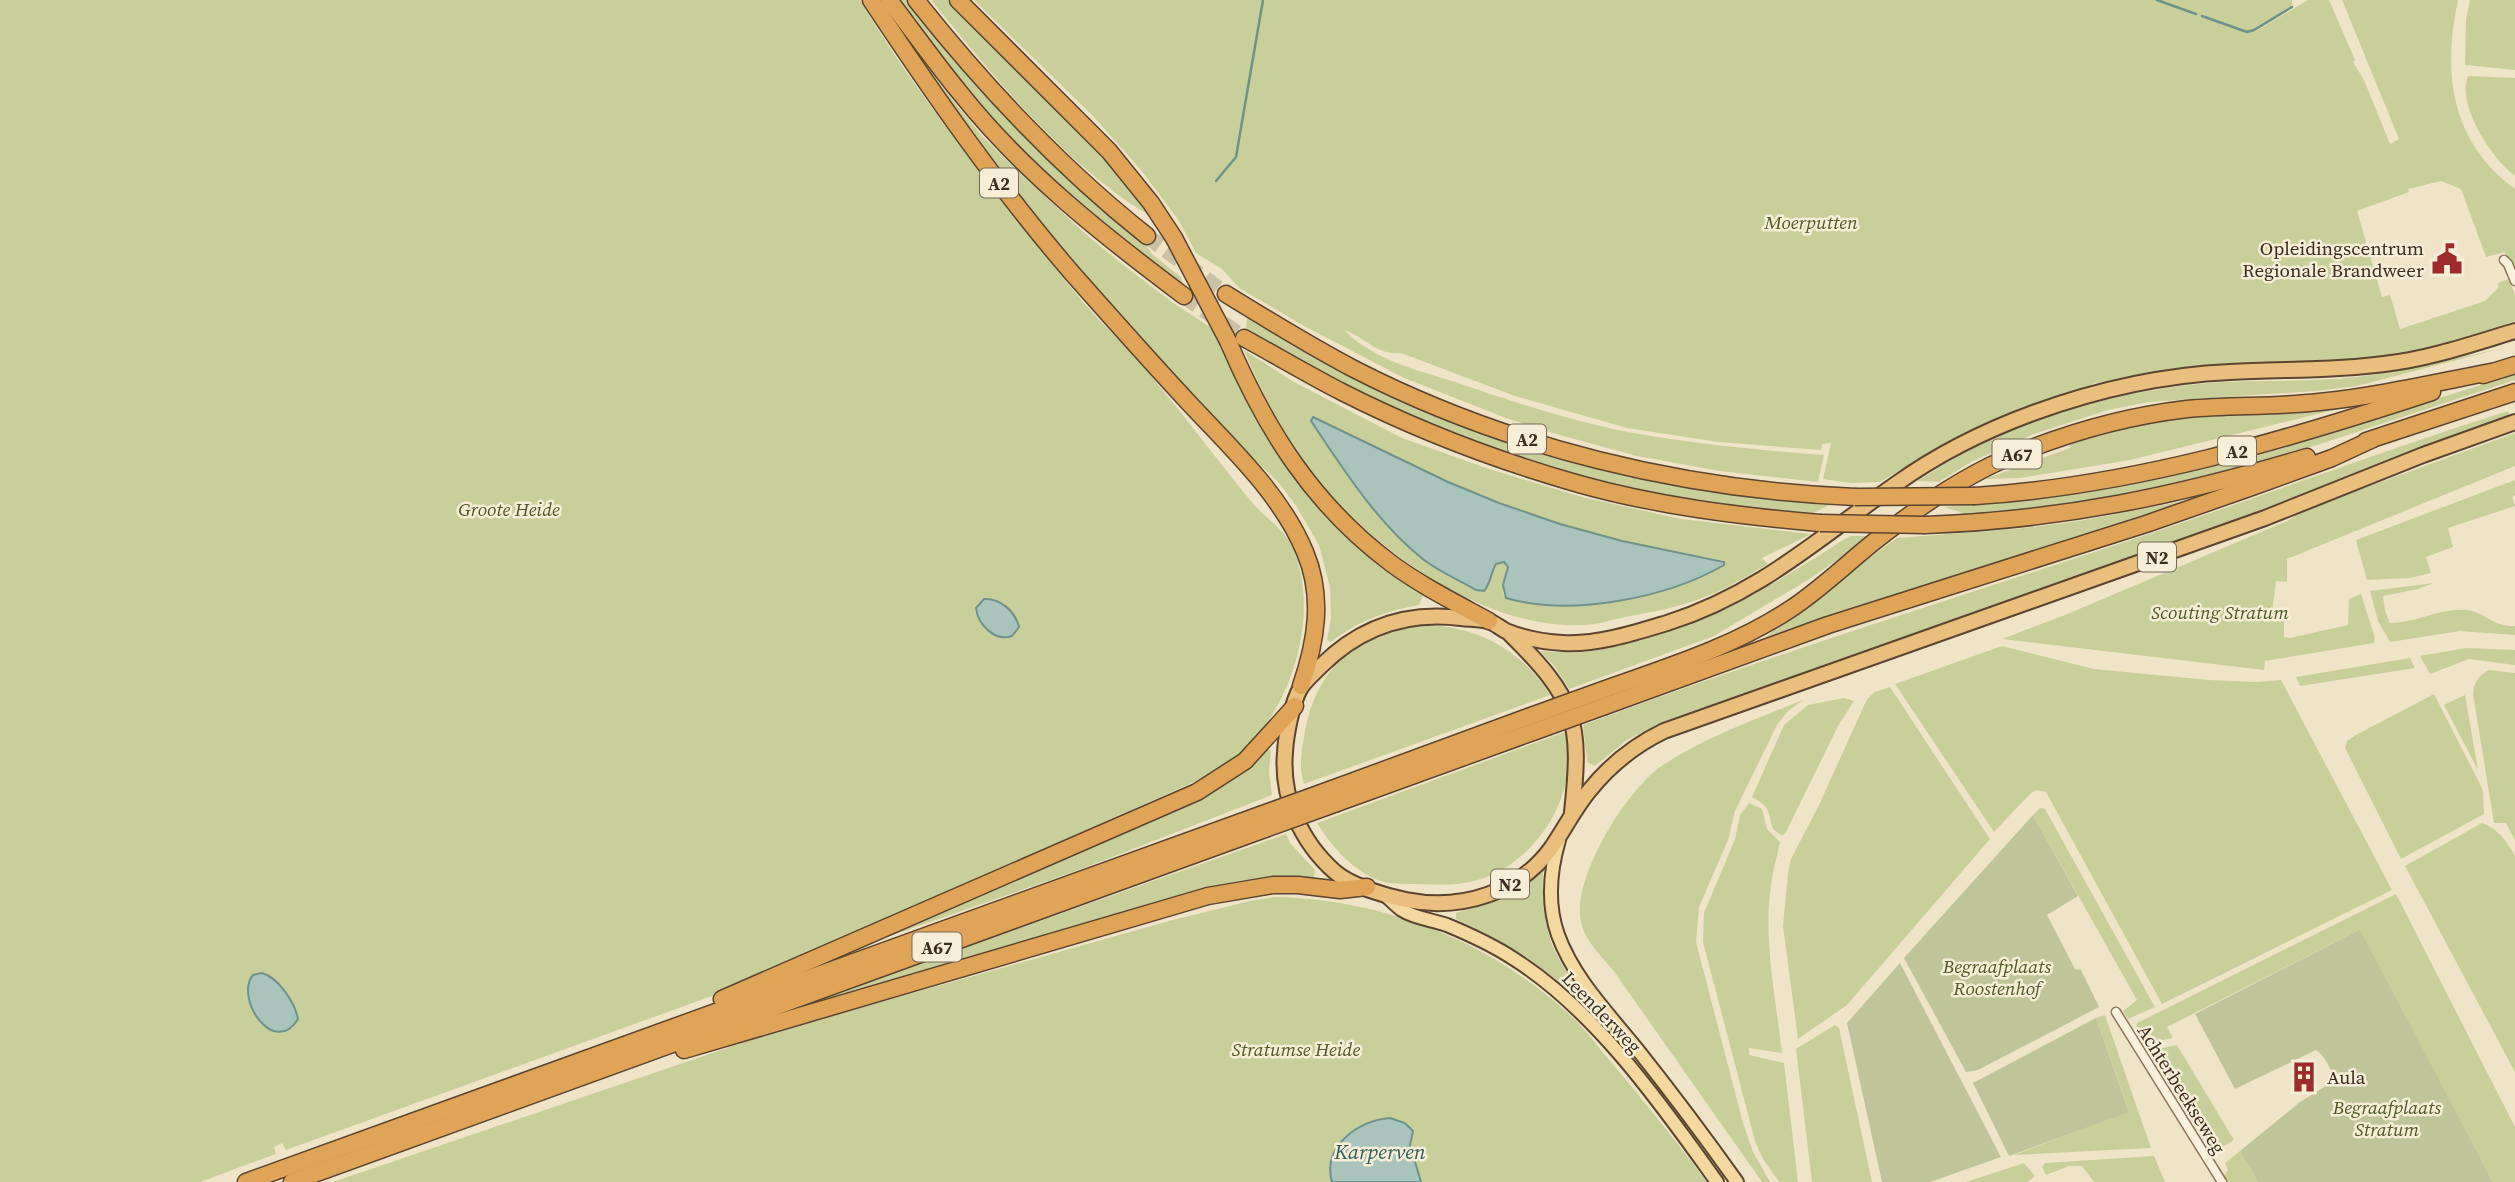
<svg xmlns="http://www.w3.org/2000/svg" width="2515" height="1182" font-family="'Source Serif 4',serif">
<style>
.green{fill:#c9cf9b;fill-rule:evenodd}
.cemetery{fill:#bfc49a}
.water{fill:#a9c4bc;stroke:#6f938a;stroke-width:2}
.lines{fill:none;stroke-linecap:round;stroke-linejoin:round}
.stream{stroke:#6f938a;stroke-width:2.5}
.motorway-tunnel{stroke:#ccc0a6;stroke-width:16;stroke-dasharray:16 8;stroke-linecap:butt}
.minor-casing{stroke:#8d765c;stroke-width:11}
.primary-casing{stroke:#5b4430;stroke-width:16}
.trunk-casing{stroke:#5b4430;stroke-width:18}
.motorway-casing{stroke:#5b4430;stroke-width:19}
.minor{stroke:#faf1dc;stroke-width:8}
.primary{stroke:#f3d9a0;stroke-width:12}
.trunk{stroke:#eabe7c;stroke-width:14}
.motorway{stroke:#e0a458;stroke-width:16}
.motorway-bridge-casing{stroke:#5b4430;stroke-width:19;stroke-linecap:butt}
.motorway-bridge{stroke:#e0a458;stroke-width:16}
.labels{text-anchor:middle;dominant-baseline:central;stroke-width:5;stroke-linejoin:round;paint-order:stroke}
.shield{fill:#f7eed8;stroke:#756857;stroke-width:2}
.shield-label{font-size:18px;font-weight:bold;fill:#3d2e20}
.park-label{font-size:19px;font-style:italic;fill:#4d5a26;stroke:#f7eed8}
.poi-label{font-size:19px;fill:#3d2e20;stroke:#f7eed8;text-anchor:end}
.street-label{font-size:19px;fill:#3d2e20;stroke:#f7eed8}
.water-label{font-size:21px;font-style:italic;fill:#2f5d5a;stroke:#f7eed8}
</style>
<rect width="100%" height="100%" fill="#f0e4c8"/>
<g class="green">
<path d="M0,0H860C901,70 951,134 1001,198C1028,233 1054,268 1083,302C1099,321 1117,337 1134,356C1174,402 1211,452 1250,500C1265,519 1285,528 1294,551C1320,616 1292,709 1239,754C1225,766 1210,774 1194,782L723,992L286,1150L282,1143L274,1147L276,1154L200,1182H0Z"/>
<polygon points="896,0 909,0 1143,240 1152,254 1181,277 1183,289 1069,196 994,122"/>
<path d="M931,0H950C1016,72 1093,135 1149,215C1066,166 992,75 931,0Z"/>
<path d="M974,0H2292V8L2248,36L2308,0H2329L2355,60L2353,62L2364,80L2390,144L2399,139L2342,0H2458C2442,74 2451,142 2515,189V268L2512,269L2505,252L2486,257L2461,189L2441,181L2408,189L2409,192L2357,211L2382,297L2390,295L2400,329L2485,301L2498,288V283L2509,279L2515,295V321L2449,343L2382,356L2343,361L2160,371L2096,383L2068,395L2021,408L1986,423L1939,447L1880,482L1850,483L1823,479L1831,443L1822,444L1821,450L1718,442L1627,428L1515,396L1401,353C1377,356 1364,336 1344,330C1375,361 1418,370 1458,383C1514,402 1570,421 1628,432C1693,444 1758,450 1824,455L1818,482L1720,471L1637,456L1556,434L1506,418L1404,378L1304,326L1239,288L1222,269L1196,253L1179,221L1141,170L1093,116Z"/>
<polygon points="2470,0 2515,0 2515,70 2465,65 2466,19"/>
<path d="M893,26L982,136L1027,180L1089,237L1127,268L1172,302L1216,331L1251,410L1289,470L1307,492L1438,599L1437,602L1423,596L1419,605C1386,611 1358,621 1331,642L1327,640L1331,619L1330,587L1319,545L1295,504L1278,482L1195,403L1074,266L976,142Z"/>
<path d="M2468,76L2515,78V176C2492,159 2456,105 2468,76Z"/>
<polygon points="1247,316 1452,419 1760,497 1831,504 1812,514 1761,509 1669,495 1585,478 1493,448 1390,408 1246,334"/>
<path d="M2507,347L2357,386L2316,391L2149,402L2108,410L2034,434L1971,462L1939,482L1917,481C1942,466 1966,451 1991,439C2063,406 2145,387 2223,382C2267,380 2312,382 2356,377C2407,371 2457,358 2507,347Z"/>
<path d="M1244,350L1294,382L1402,438L1489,469L1582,497L1681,519L1811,534L1762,558L1768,564C1747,576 1725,590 1702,598C1677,608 1651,612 1625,617C1611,620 1597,625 1583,625C1487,630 1380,554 1320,483C1287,443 1264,398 1244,350ZM1313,417L1448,482L1499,503L1560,524L1622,541L1724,561L1542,604L1506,598L1503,593L1508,567L1504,562L1496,563L1476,590C1460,580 1439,572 1424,560C1377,521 1345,471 1311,422Z"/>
<polygon points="2515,374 2515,380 2247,468 2137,495 1975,517 1944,507 2077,492 2364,422"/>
<polygon points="2363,403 2130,460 2020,478 1985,479 2070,448 2069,442 2111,427 2189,415"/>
<path d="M2508,411L2511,418L2262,513L1662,722L1627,740L1595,766L1587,762L1583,725C1770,655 1960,597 2149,534C2269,494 2387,449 2508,411Z"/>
<polygon points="2515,433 2515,466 2287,559 2287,582 2276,581 2271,621 2284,621 2284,637 2290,638 2348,625 2349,599 2361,594 2375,638 2374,643 2265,661 2264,670 2002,639 2065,615 2287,521 2304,510"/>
<polygon points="2515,480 2515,495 2512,497 2515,506 2448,528 2453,547 2426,557 2431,573 2410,578 2367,580 2356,540"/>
<polygon points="2206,497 1801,625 1766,637 1802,607 1897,538 2016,529 2079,521"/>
<path d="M1850,536H1871L1811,578L1714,636L1569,689L1555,667L1540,651C1560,652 1579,654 1599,650C1609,648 1619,644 1630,642C1716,623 1776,582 1850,536Z"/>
<path d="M2434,583L2418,589L2383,596L2385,611L2390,623C2415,623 2441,607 2468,610C2484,612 2493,627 2515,626V635L2460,631L2390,642L2378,621L2370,591Z"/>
<path d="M1425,625C1477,626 1522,650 1550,695L1304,784C1298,767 1302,749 1305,731C1317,666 1360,631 1425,625Z"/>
<polygon points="2002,646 2094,669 2209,680 2257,682 2281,680 2392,890 2162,1004 2046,792 2036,790 2030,794 1994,832 1895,684"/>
<polygon points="2466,648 2515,650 2515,665 2469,659 2430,674 2420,656"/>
<polygon points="2410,658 2415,668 2300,686 2296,677"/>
<path d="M2489,670L2515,673V840L2506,823H2494L2473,694C2474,682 2478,676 2489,670Z"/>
<polygon points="1890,687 1990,839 1847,1005 1798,1039 1783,926 1788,873 1791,859 1819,805 1867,699 1875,692"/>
<polygon points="2434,694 2480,784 2483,792 2484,814 2401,859 2345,748 2347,741 2356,735"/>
<polygon points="2465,695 2478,770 2444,705"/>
<path d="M1844,698L1854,701L1838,726L1787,830L1784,835H1781L1773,829C1767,809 1771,808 1752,797L1784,725L1808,705Z"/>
<path d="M1803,700L1787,712L1777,725L1735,811L1728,840L1699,907L1696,942L1743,1123L1753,1152L1770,1182H1762L1613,970C1602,957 1587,943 1582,926C1568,883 1627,788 1663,765C1705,737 1756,719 1803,700Z"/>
<path d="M1565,732C1582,793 1535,866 1474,881C1455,886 1435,885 1416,884C1406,884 1393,884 1384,882C1354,873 1333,848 1317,823Z"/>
<polygon points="1265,748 1271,751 1269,772 1272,795 1076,871 839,954 1058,860"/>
<path d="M1749,803L1762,809L1767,829L1780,842C1777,856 1773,870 1771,885C1763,938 1776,1000 1782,1053L1749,1048V1055L1784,1063L1798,1182H1779L1763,1159L1755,1141L1703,942L1704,913L1735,839L1740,815Z"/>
<polygon points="2040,808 2045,809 2155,1007 2128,1019 2123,1011 2137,1000 2033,815"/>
<path d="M2482,823C2497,828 2508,842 2515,856V1072L2405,866Z"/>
<polygon points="1286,834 1290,843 1315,870 1314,877 1245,880 1177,896 985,955 749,1024"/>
<path d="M1540,869L1543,870C1542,901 1544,934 1560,961C1579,993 1606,1019 1625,1051L1583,1005L1560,985L1502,942L1456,919V913L1459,912C1491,904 1515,892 1540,869Z"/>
<polygon points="2396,894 2515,1127 2515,1182 2493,1182 2359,930 2167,1027 2173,1038 2146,1043 2136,1030 2137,1023"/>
<path d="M1275,897C1384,899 1493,942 1573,1018C1587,1031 1598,1047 1611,1062C1644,1101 1676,1141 1707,1182H333L771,1033L1169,921L1254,900Z"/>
<polygon points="2105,1015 2151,1148 2014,1155 2129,1111 2096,1018"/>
<polygon points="1835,1025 1839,1028 1872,1182 1812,1182 1796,1049"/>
<polygon points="2177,1045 2234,1140 2219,1149 2211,1148 2150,1053 2153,1050"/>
<polygon points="2240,1151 2258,1182 2226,1182 2223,1177 2228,1170 2225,1163"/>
<polygon points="2154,1156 2165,1182 2094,1182 2082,1166 2069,1166 2046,1175 2042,1167 2045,1163"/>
<polygon points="2024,1163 2035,1176 2027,1182 1966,1182"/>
</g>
<g class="cemetery">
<polygon points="2033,815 2078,896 2047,915 2075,969 2081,970 2099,1007 1978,1070 1966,1072 1904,958"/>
<path d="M2359,930H2360L2493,1182H2258L2240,1151L2300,1102L2334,1081C2333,1071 2325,1056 2316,1050L2235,1089L2195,1014Z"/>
<polygon points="1900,963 2001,1157 1930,1182 1882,1182 1847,1023"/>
<polygon points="2096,1018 2129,1112 2009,1156 1973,1083"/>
</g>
<g class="water">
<path d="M1313,417L1448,482L1499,503L1560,524L1622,541L1724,562V565C1667,598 1571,617 1506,598L1503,585L1508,567L1504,562L1496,564C1491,572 1490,585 1484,591L1476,590C1459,580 1440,572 1424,560C1377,523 1344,470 1311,421Z"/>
<path d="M984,599C1000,598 1015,611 1019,627L1012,636C995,642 978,625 976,608Z"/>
<path d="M262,973C279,978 295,1003 298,1019C274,1058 234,998 253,975Z"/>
<path d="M1390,1118L1405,1123L1413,1131L1410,1145L1421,1182H1332C1322,1147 1358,1120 1390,1118Z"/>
</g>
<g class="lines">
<g class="stream">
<polyline points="2157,0 2196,14"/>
<polyline points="2202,16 2247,32 2254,30 2292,7"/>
<polyline points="1216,181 1236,157 1263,0"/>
</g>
<g class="motorway-tunnel">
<polyline points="1147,236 1226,294"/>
<polyline points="1184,296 1244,338"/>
</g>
<g class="minor-casing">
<g id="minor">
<polyline points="2504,260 2508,264 2515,281"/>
<polyline points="2116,1012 2222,1182"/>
</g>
</g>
<g class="primary-casing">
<g id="primary">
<path d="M1559,840C1550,871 1547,904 1558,935C1574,979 1609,1014 1637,1049C1672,1093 1705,1137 1737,1182"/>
<path d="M1386,896C1391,900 1396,906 1402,910C1414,918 1433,920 1447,925C1471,935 1493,945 1514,959C1596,1011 1661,1104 1717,1182"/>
</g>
</g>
<g class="trunk-casing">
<g id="trunk">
<path d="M2515,331C2472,344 2429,359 2384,364C2333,371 2281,369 2230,372C2163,375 2096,390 2033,413C1984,431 1938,454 1896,484C1819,538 1759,594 1667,623C1634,633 1597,645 1563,643C1544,642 1523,638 1506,631C1502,629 1494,623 1489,621C1481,619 1470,619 1461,618C1406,611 1360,627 1321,666C1315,672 1306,680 1301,687C1292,702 1286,735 1285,752C1281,798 1301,842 1335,872C1351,886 1386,896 1406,900C1461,911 1519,893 1552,847C1565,828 1575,808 1589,791C1609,766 1635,745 1664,731L2265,518L2423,455L2515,422"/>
<path d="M1510,634C1576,699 1582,721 1572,812"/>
</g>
</g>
<g class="motorway-casing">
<g id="motorway">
<path d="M871,0C933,94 998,187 1072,273C1110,316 1149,360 1189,403C1231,448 1281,494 1305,552C1324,597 1316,642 1301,686"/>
<path d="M889,0C913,31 936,64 961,94C1024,173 1104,236 1184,296"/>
<path d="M916,0C985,87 1060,167 1147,236"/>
<polyline points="958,0 1109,151 1151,203 1174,238"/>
<path d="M1226,294C1268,320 1310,346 1354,369C1508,448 1683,490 1855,497"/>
<path d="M1244,338C1277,356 1309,375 1342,392C1417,430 1498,461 1579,484C1657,506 1739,516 1820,523"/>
<path d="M1228,341C1266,430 1313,505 1392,564C1422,586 1456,603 1489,621"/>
<polyline points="2483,375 2515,365"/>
<polyline points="2366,441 2515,392"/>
<path d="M1975,496C2132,486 2283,441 2432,392"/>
<path d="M1925,525C2062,520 2176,496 2307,457"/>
<path d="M1600,691C1664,668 1731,648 1789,610C1820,590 1846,564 1875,541C1917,508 1965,475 2014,455C2070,432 2127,416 2187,409C2231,405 2275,407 2319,402C2377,396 2434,383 2491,372"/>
<polyline points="1605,706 1828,625 2146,524 2252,487 2332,458 2373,439"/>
<polyline points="1332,789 1528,717"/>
<polyline points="1337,803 1533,732"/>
<polyline points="722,999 1197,792 1245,761 1295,706"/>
<polyline points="684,1050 1208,896 1273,885 1298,885 1340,890 1367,887"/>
<polyline points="246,1182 1260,815"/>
<polyline points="292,1182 1265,829"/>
</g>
</g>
<use href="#minor" class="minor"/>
<use href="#primary" class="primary"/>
<use href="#trunk" class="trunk"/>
<use href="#motorway" class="motorway"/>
<g class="motorway-bridge-casing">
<g id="motorway-bridge">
<polyline points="1174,238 1228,341"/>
<polyline points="1855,497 1975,496"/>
<polyline points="1820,523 1925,525"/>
<polyline points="1528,717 1600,691"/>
<polyline points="1533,732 1605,706"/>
<polyline points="1260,815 1332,789"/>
<polyline points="1265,829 1337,803"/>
</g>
</g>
<use href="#motorway-bridge" class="motorway-bridge"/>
</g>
<defs>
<g id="civic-bare" transform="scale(2.415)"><path d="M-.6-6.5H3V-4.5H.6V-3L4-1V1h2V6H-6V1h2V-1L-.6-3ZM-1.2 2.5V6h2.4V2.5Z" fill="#9e2a2b" stroke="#f7eed8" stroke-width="2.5" paint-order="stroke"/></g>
<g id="building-bare" transform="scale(2.415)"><path d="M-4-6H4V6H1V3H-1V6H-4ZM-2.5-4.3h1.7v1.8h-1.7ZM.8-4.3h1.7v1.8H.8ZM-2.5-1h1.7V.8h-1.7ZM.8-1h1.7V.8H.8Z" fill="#9e2a2b" stroke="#f7eed8" stroke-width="2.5" paint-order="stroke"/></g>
</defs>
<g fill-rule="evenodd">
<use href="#civic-bare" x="2447" y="259"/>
<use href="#building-bare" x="2304" y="1077"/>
</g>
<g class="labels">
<g class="shield">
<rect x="980" y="168.5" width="38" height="29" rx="5"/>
<rect x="1508" y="424.5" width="38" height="29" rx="5"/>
<rect x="2218" y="436.5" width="38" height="29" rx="5"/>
<rect x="1992.5" y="439.5" width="49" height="29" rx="5"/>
<rect x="2138" y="542.5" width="38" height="29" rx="5"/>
<rect x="1491" y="869.5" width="38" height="29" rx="5"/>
<rect x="912.5" y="932.5" width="49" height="29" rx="5"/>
</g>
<g class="shield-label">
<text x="999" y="183">A2</text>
<text x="1527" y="439">A2</text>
<text x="2237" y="451">A2</text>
<text x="2017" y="454">A67</text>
<text x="2157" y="557">N2</text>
<text x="1510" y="884">N2</text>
<text x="937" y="947">A67</text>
</g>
<g class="park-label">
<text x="1811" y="222">Moerputten</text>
<text x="509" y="509">Groote Heide</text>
<text x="2220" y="612">Scouting Stratum</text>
<text x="1997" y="966">Begraafplaats<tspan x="1997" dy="22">Roostenhof</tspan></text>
<text x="1296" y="1049">Stratumse Heide</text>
<text x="2387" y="1107">Begraafplaats<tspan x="2387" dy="22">Stratum</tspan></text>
</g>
<g class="poi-label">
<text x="2424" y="248">Opleidingscentrum<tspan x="2424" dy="22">Regionale Brandweer</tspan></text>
<text x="2327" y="1077" text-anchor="start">Aula</text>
</g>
<g class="street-label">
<text transform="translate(1602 1012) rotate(46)">Leenderweg</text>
<text transform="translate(2182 1089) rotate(58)">Achterbeekseweg</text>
</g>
<g class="water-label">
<text x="1380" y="1151">Karperven</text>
</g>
</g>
</svg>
